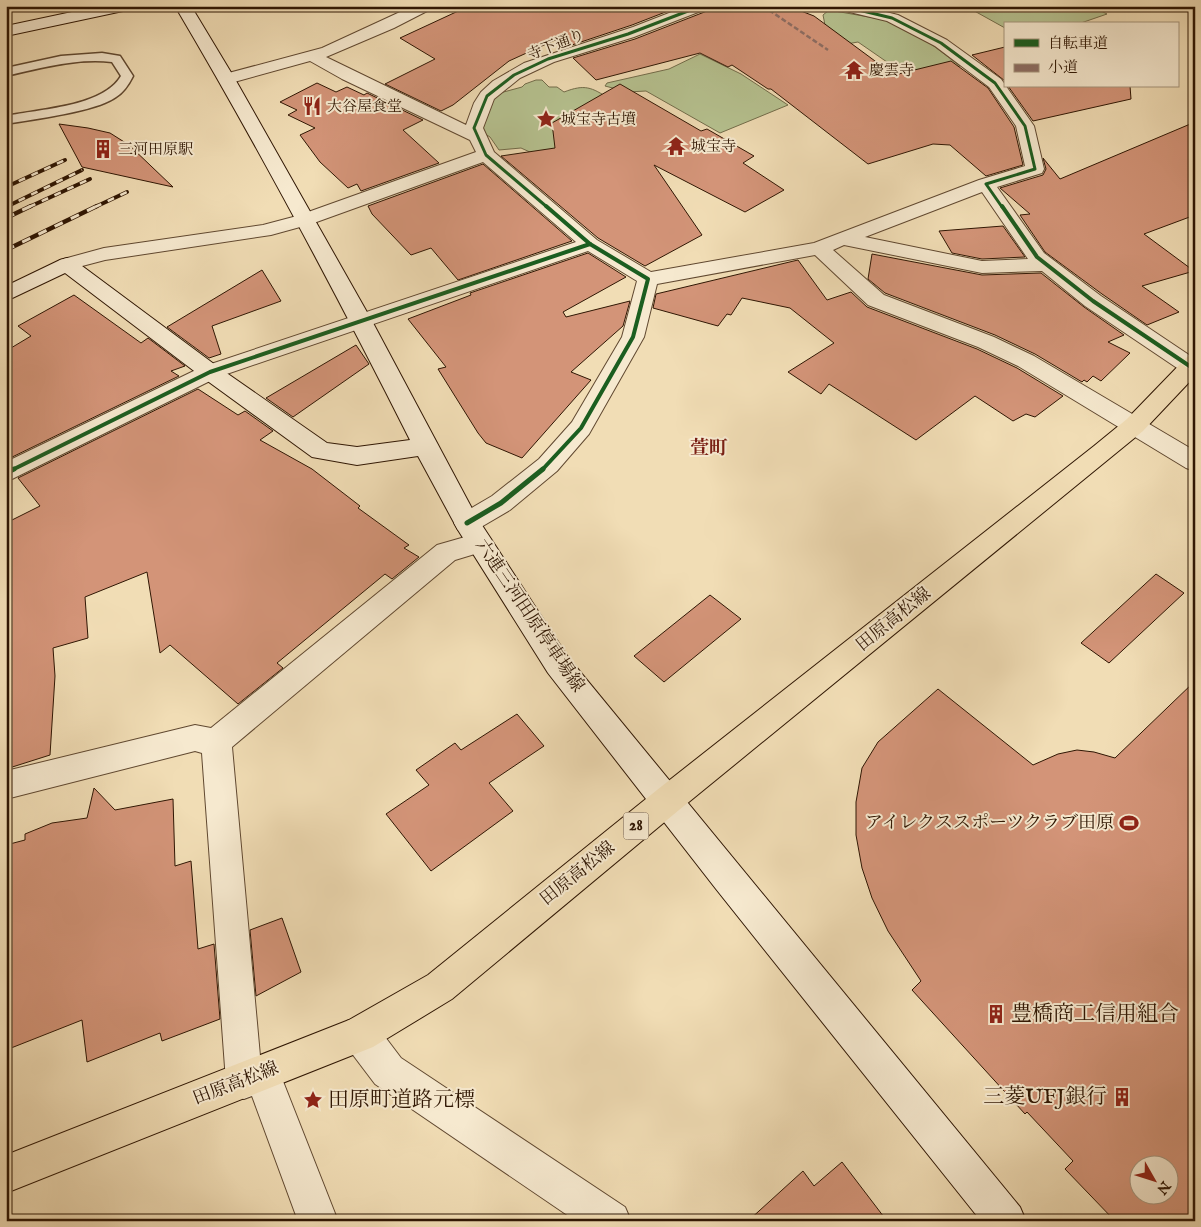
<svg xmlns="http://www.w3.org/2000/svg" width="1201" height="1227" font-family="'IM FELL English','Noto Serif JP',serif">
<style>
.green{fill:#b6c290;stroke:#726c4a}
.building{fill:#d39478;stroke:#2f1603;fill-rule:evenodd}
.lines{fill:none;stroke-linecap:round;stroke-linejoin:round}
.lane-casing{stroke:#604830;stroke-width:3}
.street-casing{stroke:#604830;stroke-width:2}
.secondary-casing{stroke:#2f1603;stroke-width:2}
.primary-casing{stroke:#2f1603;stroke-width:2}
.lane{fill:#f6e9cf;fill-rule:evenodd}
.street{fill:#f6e9cf;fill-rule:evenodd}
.secondary{fill:#f6e9cf;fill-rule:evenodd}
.primary{fill:#f1ddb5;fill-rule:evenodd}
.rail-far1-casing{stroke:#2f1603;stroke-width:4}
.rail-casing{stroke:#2f1603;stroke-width:4.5}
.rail-far1{stroke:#f6e9cf;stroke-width:2.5;stroke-dasharray:7;stroke-linecap:butt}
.rail{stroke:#f6e9cf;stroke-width:3;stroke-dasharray:9;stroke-linecap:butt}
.quiet{stroke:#8d6e63;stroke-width:2.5;stroke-dasharray:5 2.5;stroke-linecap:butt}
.cycleway-far2-casing{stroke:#f6e9cf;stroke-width:5}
.cycleway-far1-casing{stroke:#f6e9cf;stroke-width:6}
.cycleway-casing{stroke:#f6e9cf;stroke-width:8}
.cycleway-far2{stroke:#1b5e20;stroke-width:3}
.cycleway-far1{stroke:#1b5e20;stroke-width:4}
.cycleway{stroke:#1b5e20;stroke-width:5}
.labels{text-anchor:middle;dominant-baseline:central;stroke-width:4;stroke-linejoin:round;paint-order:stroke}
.far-street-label{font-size:15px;fill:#2f1603;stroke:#f6e9cf}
.far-poi-label{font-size:15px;fill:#2f1603;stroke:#f6e9cf;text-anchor:start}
.shield{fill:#f6e9cf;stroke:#6b5540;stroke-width:1}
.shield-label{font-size:16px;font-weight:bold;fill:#2f1603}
.street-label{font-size:18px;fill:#2f1603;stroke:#f6e9cf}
.poi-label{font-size:18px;fill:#2f1603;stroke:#f6e9cf;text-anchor:end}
.neighbourhood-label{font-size:19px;font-weight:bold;fill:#7a1f14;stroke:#f6e9cf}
.near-poi-label{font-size:21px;fill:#2f1603;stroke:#f6e9cf;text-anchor:start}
</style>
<rect width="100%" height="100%" fill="#f1ddb5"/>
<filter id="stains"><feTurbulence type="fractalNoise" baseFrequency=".004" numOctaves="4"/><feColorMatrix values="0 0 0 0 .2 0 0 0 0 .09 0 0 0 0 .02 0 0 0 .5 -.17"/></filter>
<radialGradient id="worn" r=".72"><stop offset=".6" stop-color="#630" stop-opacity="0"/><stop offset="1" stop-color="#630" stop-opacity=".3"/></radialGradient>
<g class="green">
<polygon points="973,6 1091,6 1107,14 1078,24 1005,24 1005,28 969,8"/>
<polygon points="829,10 886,20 931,44 960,66 913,80 858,42 841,45 825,25 823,15"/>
<polygon points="700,54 741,74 788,105 720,133 646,91 628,92 605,86 607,83 669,69"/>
<path d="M536,80H542L549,87H557L564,92C585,84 591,87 610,99L616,118L541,157L521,148L499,150L490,137L482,132L490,105L495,97L500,93L522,87L525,84Z"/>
</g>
<g class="building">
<polygon points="469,6 681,6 632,25 563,48 555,40 509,61 453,105 441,111 385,84 435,59 400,38"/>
<polygon points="711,6 788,6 814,16 894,75 951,61 988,88 1014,127 1023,165 986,176 950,145 933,144 868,164 771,89 768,89 732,65 728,67 700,53 596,80 573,58 635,39 707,11"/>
<polygon points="1005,47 1005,81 972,55"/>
<polygon points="317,83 336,92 347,87 364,95 367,93 423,120 403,130 439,163 361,191 357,184 348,188 320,162 300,135 315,128 288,115 297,110 280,102"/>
<polygon points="620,84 701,131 707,129 754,156 743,163 784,190 745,212 654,165 702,235 645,266 598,238 501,156 555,148 552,123"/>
<polygon points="1008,86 1130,86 1131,99 1033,121"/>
<polygon points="1195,122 1195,215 1144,234 1194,271 1142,286 1179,312 1147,325 1102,294 1045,252 1020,215 1030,214 1000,188 1043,175 1046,169 1043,158 1060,179"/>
<polygon points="59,124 88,128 110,133 129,145 173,187 82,167"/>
<polygon points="483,164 572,241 458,280 431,248 411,255 372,214 368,206"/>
<polygon points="1003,226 1025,257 982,259 952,253 939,231"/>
<polygon points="588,253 626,277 563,312 566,317 630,301 623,326 571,372 591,380 522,458 486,443 478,433 438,369 446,367 408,319 471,295 470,293"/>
<polygon points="872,254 982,275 1041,273 1084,307 1124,335 1108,342 1130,353 1101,381 1093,376 1087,382 1084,380 1082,382 1035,354 995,335 885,293 868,279"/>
<polygon points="798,260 827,300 851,292 867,307 977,349 1017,368 1063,396 1035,417 1026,414 1013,421 975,396 916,440 829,384 821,394 788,372 834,343 790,308 742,298 731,315 727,314 718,326 653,308 656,294"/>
<polygon points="262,270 281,301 212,326 221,354 209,358 167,327"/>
<polygon points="74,295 141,343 148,338 185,366 171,371 179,376 6,460 6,351 31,336 18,326"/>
<polygon points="356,345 369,364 293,417 266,398"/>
<polygon points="198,389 238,415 245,411 273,431 260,440 312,469 360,506 358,508 409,545 404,548 419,557 392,579 385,574 277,663 283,668 238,704 170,645 160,653 147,572 85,597 88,638 53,648 55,676 50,755 6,769 6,523 40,506 18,478"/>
<polygon points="1156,574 1184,593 1109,663 1081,643"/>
<polygon points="710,595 741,619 664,682 634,656"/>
<path d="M1195,681V1221H1115L1065,1169L1073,1161L1027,1112L1025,1114L912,990L921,981L888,931L872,898L862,868L856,835V802L862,768L878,742L938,689L1033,765L1058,754L1077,750L1094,752L1115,758ZM1138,1164H1168V1194H1138Z"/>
<polygon points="517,714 544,746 489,783 513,811 431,871 386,814 429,785 416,770 455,743 461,750"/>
<polygon points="94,788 115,810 173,799 175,866 191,861 198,949 214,944 220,1019 162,1041 160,1033 87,1062 82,1020 6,1050 6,845 25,840 25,834 52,823 87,818"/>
<polygon points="282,918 301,972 256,996 250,930"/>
<polygon points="842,1162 887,1221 748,1221 803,1171 814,1186"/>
</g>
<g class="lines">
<g class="lane-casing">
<path id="lane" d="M102,53L120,56L133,76C129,84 124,92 116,97C95,112 34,119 6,124V116C39,109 103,107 121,76L112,62C76,58 41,68 6,76V68L61,56Z"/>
</g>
<g class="street-casing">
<g id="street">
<path d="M413,6H434L431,9L394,28L326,57L466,125L474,103L481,92L493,81L524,63L633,27L687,6H709L706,9L634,37L554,62L520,78L494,99L483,128L494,152L597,240L651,272L814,243L979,180L1025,166L1016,126L989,87L935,46L887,21L837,9L834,6H862L898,15L947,40L1001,79L1034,126L1044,169L1042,173L997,187L1044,253L1101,296L1195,359V373L1183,372L1085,306L1042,271L982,273L844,245L833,250L884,295L994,337L1034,356L1195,451V471L1186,468L1018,366L978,347L868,305L815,255L657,284L644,337L589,434L557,471L510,510L476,530L467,533L458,530L454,523L458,516L492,496L539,459L572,422L622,337L637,281L588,251L218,377L6,482V462L202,367L576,242L483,162L311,224L271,235L105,260L67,270L60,268L57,264L60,260L104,248L263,225L297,216L476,152L470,140L342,79L310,61L227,84L221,83L219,79L221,75L322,48ZM982,192L1028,259L982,261L865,237Z"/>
<polygon points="479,533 488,536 492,543 488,550 455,560 232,747 260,1056 275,1061 338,1221 298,1221 252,1096 244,1099 231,1094 226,1081 202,753 195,751 6,799 6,771 195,725 211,728 437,545"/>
<polygon points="360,1016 373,1021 401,1058 625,1207 631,1221 576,1221 375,1084 347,1047 342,1034 347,1021"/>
</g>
</g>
<g class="secondary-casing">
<g id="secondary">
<polygon points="100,6 131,6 128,9 123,11 6,36 6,26"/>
<path d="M175,6H191L235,79L372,321L476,516L568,657L1020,1207L1026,1221H981L716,889L548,673L458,530L418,456L357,465L312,457L202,377L65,273L6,301V286L60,260L67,258L74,260L218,367L327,443L357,447L410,440C336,293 259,148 175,6Z"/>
</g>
</g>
<g class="primary-casing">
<polygon id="primary" points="1195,355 1195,376 1143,431 679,810 452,999 373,1047 6,1193 6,1155 349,1020 428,975 657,790 1094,446 1127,419 1187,357"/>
</g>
<use href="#lane" class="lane"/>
<use href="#street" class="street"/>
<use href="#secondary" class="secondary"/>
<use href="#primary" class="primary"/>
<g class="rail-far1-casing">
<g id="rail-far1">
<polyline points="6,187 65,160"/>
<polyline points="6,207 82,170"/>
<polyline points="29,207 90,179"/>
<polyline points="95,207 127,192"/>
</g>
</g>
<g class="rail-casing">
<g id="rail">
<polyline points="6,218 31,206"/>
<polyline points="6,250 97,206"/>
</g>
</g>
<use href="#rail-far1" class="rail-far1"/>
<use href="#rail" class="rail"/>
<polyline class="quiet" points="763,6 828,50"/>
<g class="cycleway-far2-casing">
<g id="cycleway-far2">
<polyline points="842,6 892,18 941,43 995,83 1025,126 1035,169 986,184 1002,207"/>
<polyline points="547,207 486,155 474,128 487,96 514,75 548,59 628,34 701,6"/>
</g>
</g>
<g class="cycleway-far1-casing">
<g id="cycleway-far1">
<polyline points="1002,206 1037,257 1093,301 1191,367"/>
<polyline points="12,470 210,372 590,244"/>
<polyline points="542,470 581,428 633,337 648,279 590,244 546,206"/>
</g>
</g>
<g class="cycleway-casing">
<g id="cycleway">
<polyline points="6,473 14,469"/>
<polyline points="467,523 501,503 543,469"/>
</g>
</g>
<use href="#cycleway-far2" class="cycleway-far2"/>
<use href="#cycleway-far1" class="cycleway-far1"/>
<use href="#cycleway" class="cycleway"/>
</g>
<defs>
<g id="temple-bare" transform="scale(1.5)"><path d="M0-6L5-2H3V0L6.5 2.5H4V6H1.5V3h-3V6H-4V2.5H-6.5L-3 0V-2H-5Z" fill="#8f2418" stroke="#f6e9cf" stroke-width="2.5" paint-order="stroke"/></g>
<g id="restaurant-bare" transform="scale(1.5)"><path d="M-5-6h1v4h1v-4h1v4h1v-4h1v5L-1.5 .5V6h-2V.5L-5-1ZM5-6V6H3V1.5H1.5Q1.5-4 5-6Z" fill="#8f2418" stroke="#f6e9cf" stroke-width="2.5" paint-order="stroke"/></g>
<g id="sight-bare" transform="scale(1.5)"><path d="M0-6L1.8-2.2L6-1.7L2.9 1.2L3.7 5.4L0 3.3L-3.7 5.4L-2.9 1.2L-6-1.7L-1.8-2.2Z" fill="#8f2418" stroke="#f6e9cf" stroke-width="2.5" paint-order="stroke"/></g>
<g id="building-bare" transform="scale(1.5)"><path d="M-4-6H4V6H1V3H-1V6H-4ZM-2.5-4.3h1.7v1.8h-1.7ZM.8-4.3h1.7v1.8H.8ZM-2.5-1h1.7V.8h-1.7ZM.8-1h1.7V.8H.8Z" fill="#8f2418" stroke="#f6e9cf" stroke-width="2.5" paint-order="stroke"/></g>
<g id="stadium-bare" transform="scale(1.5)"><path d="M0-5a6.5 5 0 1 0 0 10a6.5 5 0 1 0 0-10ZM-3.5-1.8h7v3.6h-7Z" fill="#8f2418" stroke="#f6e9cf" stroke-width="2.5" paint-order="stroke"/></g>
</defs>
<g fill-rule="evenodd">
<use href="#temple-bare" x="854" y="70"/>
<use href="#restaurant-bare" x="312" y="106"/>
<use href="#sight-bare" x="546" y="119"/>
<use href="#temple-bare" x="676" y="146"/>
<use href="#building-bare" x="103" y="149"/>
<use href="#stadium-bare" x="1129" y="823"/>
<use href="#building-bare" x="996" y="1014"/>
<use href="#building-bare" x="1122" y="1097"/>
<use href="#sight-bare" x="313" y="1100"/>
</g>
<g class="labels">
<g class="far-street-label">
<text transform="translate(556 45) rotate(-21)">寺下通り</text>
</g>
<g class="far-poi-label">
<text x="869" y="70">慶雲寺</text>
<text x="327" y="106">大谷屋食堂</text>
<text x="561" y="119">城宝寺古墳</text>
<text x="691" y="146">城宝寺</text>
<text x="118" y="149">三河田原駅</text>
</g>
<rect class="shield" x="623.5" y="812.5" width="25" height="27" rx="4"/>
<g class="shield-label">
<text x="636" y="826">28</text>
</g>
<g class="street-label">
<text transform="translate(529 616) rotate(56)">六連三河田原停車場線</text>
<text transform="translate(894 620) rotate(-39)">田原高松線</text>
<text transform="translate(578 874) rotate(-39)">田原高松線</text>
<text transform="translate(236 1084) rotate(-21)">田原高松線</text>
</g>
<g class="poi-label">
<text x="1114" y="823">アイレクススポーツクラブ田原</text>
</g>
<g class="neighbourhood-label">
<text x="709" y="449">萱町</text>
</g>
<g class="near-poi-label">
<text x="1011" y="1014">豊橋商工信用組合</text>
<text x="1107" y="1097" text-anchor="end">三菱UFJ銀行</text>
<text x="328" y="1100">田原町道路元標</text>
</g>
</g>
<rect width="1201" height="1227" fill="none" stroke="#f1ddb5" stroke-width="25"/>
<rect x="8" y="8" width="1186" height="1212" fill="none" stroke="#2f1603" stroke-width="2.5"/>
<rect x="12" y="12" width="1176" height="1202" fill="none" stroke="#2f1603"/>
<rect x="1004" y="22" width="175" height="65" fill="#f6e9cf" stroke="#a6957d"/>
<rect x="1014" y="39" width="25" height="8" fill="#1b5e20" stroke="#a6957d"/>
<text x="1048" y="48" font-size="15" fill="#2f1603">自転車道</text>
<rect x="1014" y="64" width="25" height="8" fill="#8d6e63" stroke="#a6957d"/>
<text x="1048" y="72" font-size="15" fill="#2f1603">小道</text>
<g transform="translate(1154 1180) rotate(129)"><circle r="24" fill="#f6e9cf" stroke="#a6957d"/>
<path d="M0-4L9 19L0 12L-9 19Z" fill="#8f2418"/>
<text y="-8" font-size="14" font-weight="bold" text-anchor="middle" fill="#2f1603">N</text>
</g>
<rect width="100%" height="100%" filter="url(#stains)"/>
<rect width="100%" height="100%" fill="url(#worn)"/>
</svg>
